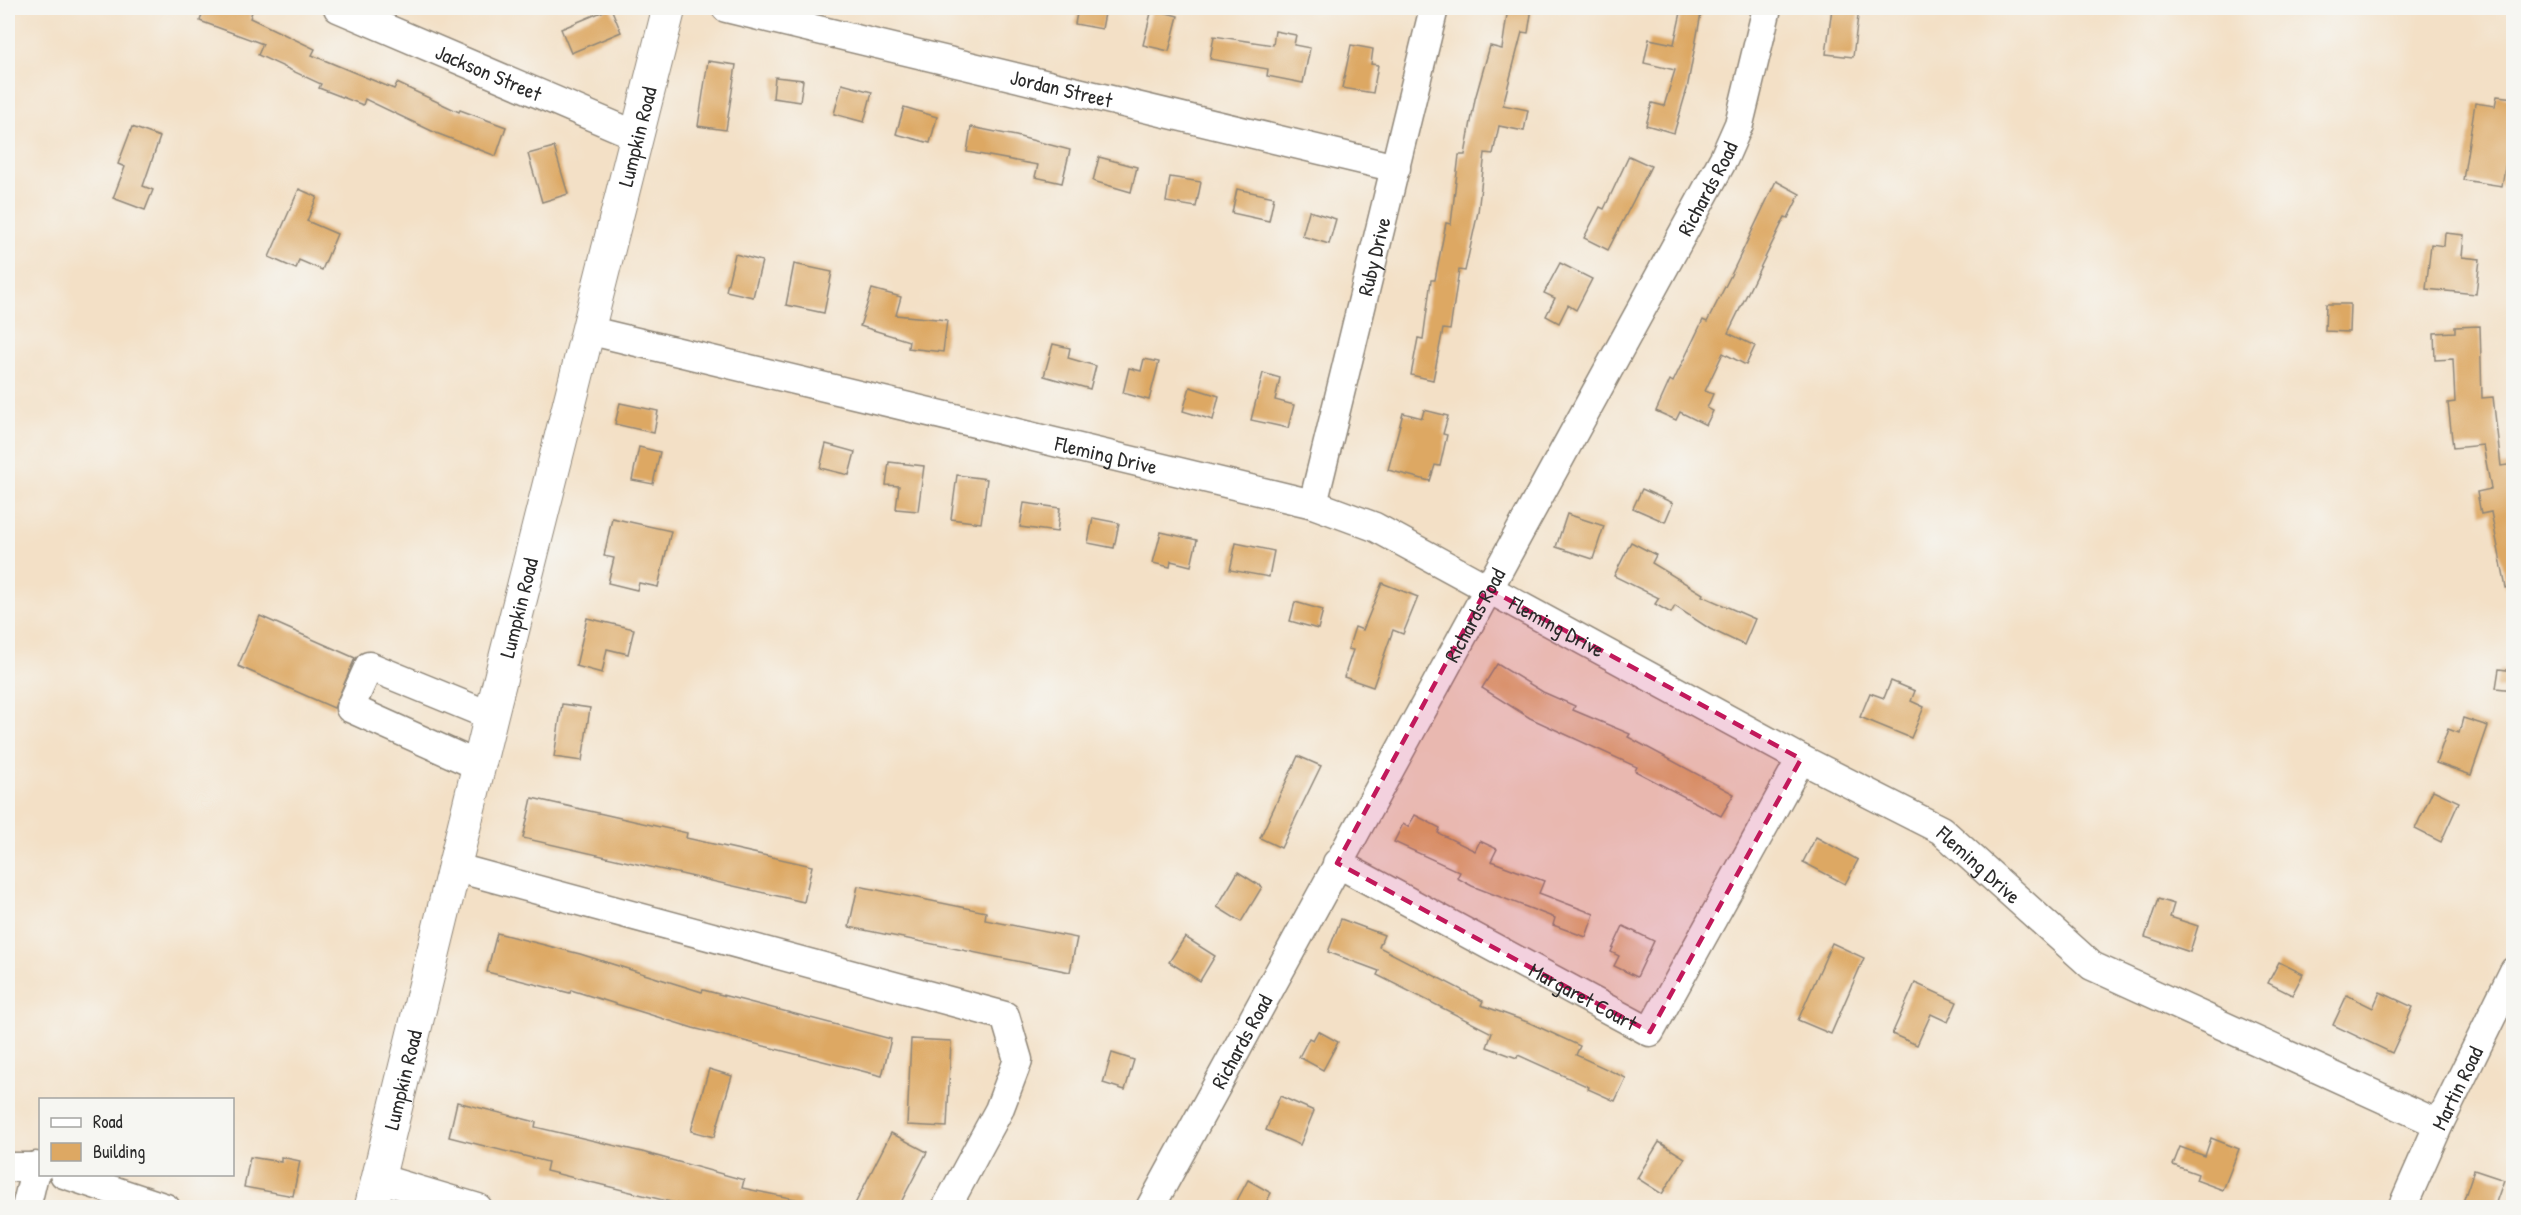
<svg xmlns="http://www.w3.org/2000/svg" width="2521" height="1215" font-family="'Patrick Hand',sans-serif">
<style>
.building{fill:#dda863}
.lines{fill:none;stroke-linecap:round;stroke-linejoin:round}
.minor-casing{stroke:#8f8678;stroke-width:31}
.major-casing{stroke:#8f8678;stroke-width:35}
.minor{stroke:#fff;stroke-width:28}
.major{stroke:#fff;stroke-width:33}
.marked{fill:#c2185b;fill-opacity:0.2;stroke:#c2185b;stroke-width:4.5;stroke-dasharray:12 8;stroke-linejoin:round}
.labels{text-anchor:middle;dominant-baseline:central;stroke-width:4.5;stroke-linejoin:round;paint-order:stroke}
.street-label{font-size:21px;fill:#2b2b2b;stroke:#f6f6f2}
</style>
<rect width="100%" height="100%" fill="#f6f6f2"/>
<filter id="ink" filterUnits="userSpaceOnUse"><feTurbulence type="fractalNoise" baseFrequency=".0167" numOctaves="2"/><feDisplacementMap in="SourceGraphic" scale="12" xChannelSelector="R" yChannelSelector="G"/><feConvolveMatrix kernelMatrix="1 2 1 2 8 2 1 2 1" color-interpolation-filters="sRGB"/></filter>
<filter id="wash" filterUnits="userSpaceOnUse"><feTurbulence type="fractalNoise" baseFrequency=".008" numOctaves="4" result="noise"/><feDisplacementMap in="SourceGraphic" scale="24" xChannelSelector="R" yChannelSelector="G"/><feGaussianBlur stdDeviation="1.35" result="paint"/><feColorMatrix in="noise" values="0 0 0 0 0 0 0 0 0 0 0 0 0 0 0 0 0 1.4 0 .05"/><feComposite in="paint" operator="in"/></filter>
<g filter="url(#wash)">
<rect width="100%" height="100%" fill="#f3e0c6"/>
<g id="blocks">
<g class="building">
<polygon points="204,8 240,8 252,12 250,18 315,49 312,55 394,89 397,83 459,112 460,110 506,127 496,156 436,133 365,99 363,105 319,88 321,84 258,55 263,44 200,21"/>
<polygon points="611,8 621,32 571,53 561,29"/>
<polygon points="1078,8 1106,8 1102,29 1075,24"/>
<polygon points="1508,8 1532,8 1528,33 1522,32 1503,105 1528,110 1524,131 1499,126 1493,154 1485,153 1478,212 1465,271 1459,270 1450,330 1443,329 1433,380 1411,375 1418,338 1423,339 1431,280 1435,280 1446,223 1451,224 1459,155 1465,155 1475,99 1490,46 1502,49"/>
<polygon points="1682,8 1702,8 1687,89 1674,133 1646,125 1652,103 1664,106 1675,70 1644,63 1649,39 1674,44"/>
<polygon points="1832,8 1859,8 1853,57 1826,54"/>
<polygon points="1152,9 1178,16 1169,51 1143,45"/>
<polygon points="1275,31 1296,35 1294,45 1310,48 1303,83 1267,76 1268,69 1210,59 1214,36 1273,45"/>
<polygon points="1351,45 1373,49 1371,64 1378,65 1373,93 1342,88"/>
<polygon points="708,61 736,65 726,130 698,126"/>
<polygon points="775,77 803,80 800,102 773,98"/>
<polygon points="842,84 872,92 864,122 834,114"/>
<polygon points="2497,96 2514,98 2514,113 2502,186 2463,180 2475,103 2495,106"/>
<polygon points="904,107 937,117 930,143 896,134"/>
<polygon points="132,127 160,137 143,186 153,190 145,210 113,198 125,167 118,164"/>
<polygon points="971,127 1016,136 1070,150 1062,183 1035,177 1038,165 967,152"/>
<polygon points="554,147 568,194 542,202 528,154"/>
<polygon points="1629,156 1651,166 1608,250 1584,238 1600,207 1604,209"/>
<polygon points="1099,157 1137,167 1131,192 1093,181"/>
<polygon points="1170,177 1201,182 1196,207 1166,202"/>
<polygon points="1776,181 1800,194 1788,218 1785,217 1728,333 1755,346 1746,365 1723,353 1705,391 1713,394 1707,408 1713,411 1706,425 1680,412 1676,420 1656,411 1670,380 1673,382 1703,320 1707,322 1731,275"/>
<polygon points="299,189 317,197 307,221 337,234 322,270 299,260 296,269 269,257"/>
<polygon points="1237,189 1274,197 1269,221 1232,213"/>
<polygon points="1309,211 1336,219 1329,244 1302,236"/>
<polygon points="2445,233 2464,235 2462,257 2480,259 2476,294 2426,289 2431,244 2444,246"/>
<polygon points="735,254 762,261 753,297 726,291"/>
<polygon points="1560,263 1592,279 1576,310 1568,305 1559,323 1546,316 1555,298 1544,293"/>
<polygon points="794,264 832,272 824,313 786,305"/>
<polygon points="872,289 901,297 896,315 947,320 943,352 908,348 909,341 860,326"/>
<polygon points="2326,304 2350,304 2349,332 2325,331"/>
<polygon points="2480,326 2482,398 2493,397 2501,466 2514,464 2514,587 2506,588 2491,512 2481,514 2477,492 2491,489 2483,445 2453,448 2448,403 2455,402 2453,359 2435,360 2434,333 2455,332 2455,327"/>
<polygon points="1053,344 1070,348 1068,358 1096,366 1090,389 1044,376"/>
<polygon points="1144,359 1159,362 1149,400 1123,393 1129,368 1141,371"/>
<polygon points="1263,373 1280,378 1275,400 1294,405 1288,428 1251,420"/>
<polygon points="1190,387 1219,396 1213,420 1183,411"/>
<polygon points="620,403 658,411 654,433 615,424"/>
<polygon points="1424,410 1448,416 1443,434 1447,435 1440,466 1435,465 1430,481 1388,470 1403,413 1422,418"/>
<polygon points="826,444 855,452 849,475 820,468"/>
<polygon points="639,447 660,452 653,484 632,480"/>
<polygon points="889,462 924,466 918,511 896,509 899,486 886,485"/>
<polygon points="957,475 987,479 981,523 951,519"/>
<polygon points="1642,489 1673,503 1665,522 1633,508"/>
<polygon points="1024,503 1060,508 1057,532 1020,527"/>
<polygon points="1567,514 1604,526 1593,559 1556,547"/>
<polygon points="612,518 671,531 658,587 639,583 637,590 608,583 614,558 604,556"/>
<polygon points="1093,518 1119,523 1114,548 1088,543"/>
<polygon points="1161,532 1197,540 1191,566 1171,561 1170,567 1153,563"/>
<polygon points="1631,542 1656,555 1652,563 1703,594 1702,596 1755,619 1744,645 1710,629 1675,606 1671,613 1655,604 1659,598 1614,576"/>
<polygon points="1236,543 1274,551 1269,577 1230,570"/>
<polygon points="1382,583 1418,597 1403,634 1393,630 1373,687 1344,677 1353,650 1348,649 1355,627 1363,630"/>
<polygon points="1295,602 1323,610 1318,629 1290,621"/>
<polygon points="260,616 355,658 334,708 238,666"/>
<polygon points="587,618 634,629 628,654 607,649 602,673 576,666"/>
<polygon points="1497,664 1543,692 1575,706 1573,710 1630,734 1628,737 1734,794 1721,816 1635,771 1637,767 1530,718 1482,688"/>
<polygon points="2499,669 2514,671 2514,690 2496,688"/>
<polygon points="1891,681 1915,691 1911,701 1924,707 1911,738 1860,717 1870,693 1884,698"/>
<polygon points="562,704 590,708 582,761 554,757"/>
<polygon points="2463,718 2488,726 2471,775 2436,763 2448,729 2459,733"/>
<polygon points="1298,756 1321,766 1281,848 1260,838"/>
<polygon points="2433,790 2459,802 2441,842 2415,829"/>
<polygon points="532,798 687,833 686,838 812,866 804,902 523,838"/>
<polygon points="1415,815 1440,828 1438,833 1475,851 1480,841 1497,849 1491,861 1544,881 1539,893 1594,914 1586,937 1553,925 1555,918 1472,886 1457,878 1460,872 1394,842 1403,824 1408,827"/>
<polygon points="1816,837 1858,860 1845,884 1803,862"/>
<polygon points="1238,872 1262,887 1241,922 1217,907"/>
<polygon points="858,886 986,912 985,920 1077,938 1070,972 849,927"/>
<polygon points="2158,899 2174,904 2170,917 2198,926 2190,952 2145,937"/>
<polygon points="1341,919 1384,935 1379,947 1483,1001 1481,1005 1530,1023 1580,1046 1576,1055 1626,1078 1615,1101 1588,1089 1589,1087 1518,1055 1517,1058 1487,1047 1492,1033 1377,975 1379,971 1328,952"/>
<polygon points="1623,926 1654,941 1637,977 1614,966 1619,956 1611,952"/>
<polygon points="497,933 580,954 702,992 703,990 891,1039 882,1076 693,1028 571,990 570,993 487,972"/>
<polygon points="1185,937 1215,956 1200,981 1169,962"/>
<polygon points="1832,943 1864,958 1831,1034 1798,1020"/>
<polygon points="2279,962 2303,974 2292,995 2268,983"/>
<polygon points="1915,983 1957,1002 1948,1022 1931,1014 1917,1045 1892,1034"/>
<polygon points="2380,992 2413,1007 2392,1053 2333,1025 2347,995 2373,1008"/>
<polygon points="1318,1031 1338,1042 1323,1070 1299,1057 1309,1038 1313,1040"/>
<polygon points="911,1039 951,1041 947,1127 907,1125"/>
<polygon points="1112,1053 1134,1060 1125,1090 1103,1083"/>
<polygon points="709,1069 732,1076 714,1137 691,1131"/>
<polygon points="1280,1096 1314,1111 1300,1145 1266,1130"/>
<polygon points="457,1102 536,1122 535,1127 642,1152 744,1180 742,1188 800,1200 799,1208 695,1208 546,1171 548,1162 449,1137"/>
<polygon points="891,1133 927,1152 898,1208 853,1208"/>
<polygon points="2211,1138 2239,1149 2223,1190 2196,1180 2198,1174 2173,1165 2180,1147 2205,1156"/>
<polygon points="1659,1142 1685,1158 1662,1194 1637,1178"/>
<polygon points="250,1157 281,1162 281,1157 300,1161 293,1196 244,1187"/>
<polygon points="2474,1170 2504,1180 2494,1208 2461,1208"/>
<polygon points="1248,1180 1271,1193 1263,1208 1233,1208"/>
</g>
</g>
</g>
<g filter="url(#ink)">
<use href="#blocks" fill-opacity="0" stroke="#8f8678" stroke-width="1.5"/>
<g class="lines">
<g class="minor-casing">
<g id="minor">
<path id="s1" d="M338,8L638,136"/>
<path id="s2" d="M726,8L1396,168"/>
<path id="s3" d="M587,330L1313,504L1375,527L1801,759L1941,830L2092,966L2439,1124"/>
<path id="s4" d="M1313,504L1434,8"/>
<polyline points="479,766 350,708 369,666 491,716"/>
<path id="s5" d="M1337,863L1650,1032L1801,759"/>
<polyline points="453,867 1005,1016 1018,1060 999,1110 946,1208"/>
<polyline points="8,1167 40,1167"/>
<polyline points="64,1174 166,1208"/>
<polyline points="378,1178 478,1208"/>
<polyline points="26,1208 36,1166"/>
<path id="s6" d="M1150,1208L1724,158L1739,124L1767,8"/>
<path id="s7" d="M2402,1208L2439,1124L2514,971"/>
</g>
</g>
<g class="major-casing">
<g id="major">
<path id="s8" d="M371,1208L491,716L669,8"/>
</g>
</g>
<use href="#minor" class="minor"/>
<use href="#major" class="major"/>
</g>
</g>
<path class="marked" d="M1487,588L1801,759L1650,1032L1337,863Z"/>
<g class="labels">
<g class="street-label">
<text stroke="none"><textPath href="#s1" startOffset="164">Jackson Street</textPath></text>
<text stroke="none"><textPath href="#s2" startOffset="345">Jordan Street</textPath></text>
<text stroke="none"><textPath href="#s8" startOffset="1104">Lumpkin Road</textPath></text>
<text stroke="none"><textPath href="#s6" startOffset="1162">Richards Road</textPath></text>
<text stroke="none"><textPath href="#s4" startOffset="255">Ruby Drive</textPath></text>
<text stroke="none"><textPath href="#s3" startOffset="534">Fleming Drive</textPath></text>
<text stroke="none"><textPath href="#s8" startOffset="618">Lumpkin Road</textPath></text>
<text stroke="none"><textPath href="#s6" startOffset="676">Richards Road</textPath></text>
<text stroke="none"><textPath href="#s3" startOffset="1020">Fleming Drive</textPath></text>
<text stroke="none"><textPath href="#s3" startOffset="1506">Fleming Drive</textPath></text>
<text stroke="none"><textPath href="#s5" startOffset="280">Margaret Court</textPath></text>
<text stroke="none"><textPath href="#s6" startOffset="190">Richards Road</textPath></text>
<text stroke="none"><textPath href="#s8" startOffset="132">Lumpkin Road</textPath></text>
<text stroke="none"><textPath href="#s7" startOffset="132">Martin Road</textPath></text>
</g>
</g>
<rect width="2521" height="1215" fill="none" stroke="#f6f6f2" stroke-width="30"/>
<rect x="39" y="1098" width="195" height="78" fill="#f6f6f2" stroke="#a5a5a2" stroke-width="1.5"/>
<rect x="51" y="1118" width="30" height="9" fill="#ffffff" stroke="#a5a5a2" stroke-width="1.5"/>
<text x="93" y="1128" font-size="18" fill="#2b2b2b">Road</text>
<rect x="51" y="1143" width="30" height="18" fill="#dda863" stroke="#a5a5a2" stroke-width="1.5"/>
<text x="93" y="1158" font-size="18" fill="#2b2b2b">Building</text>
</svg>
